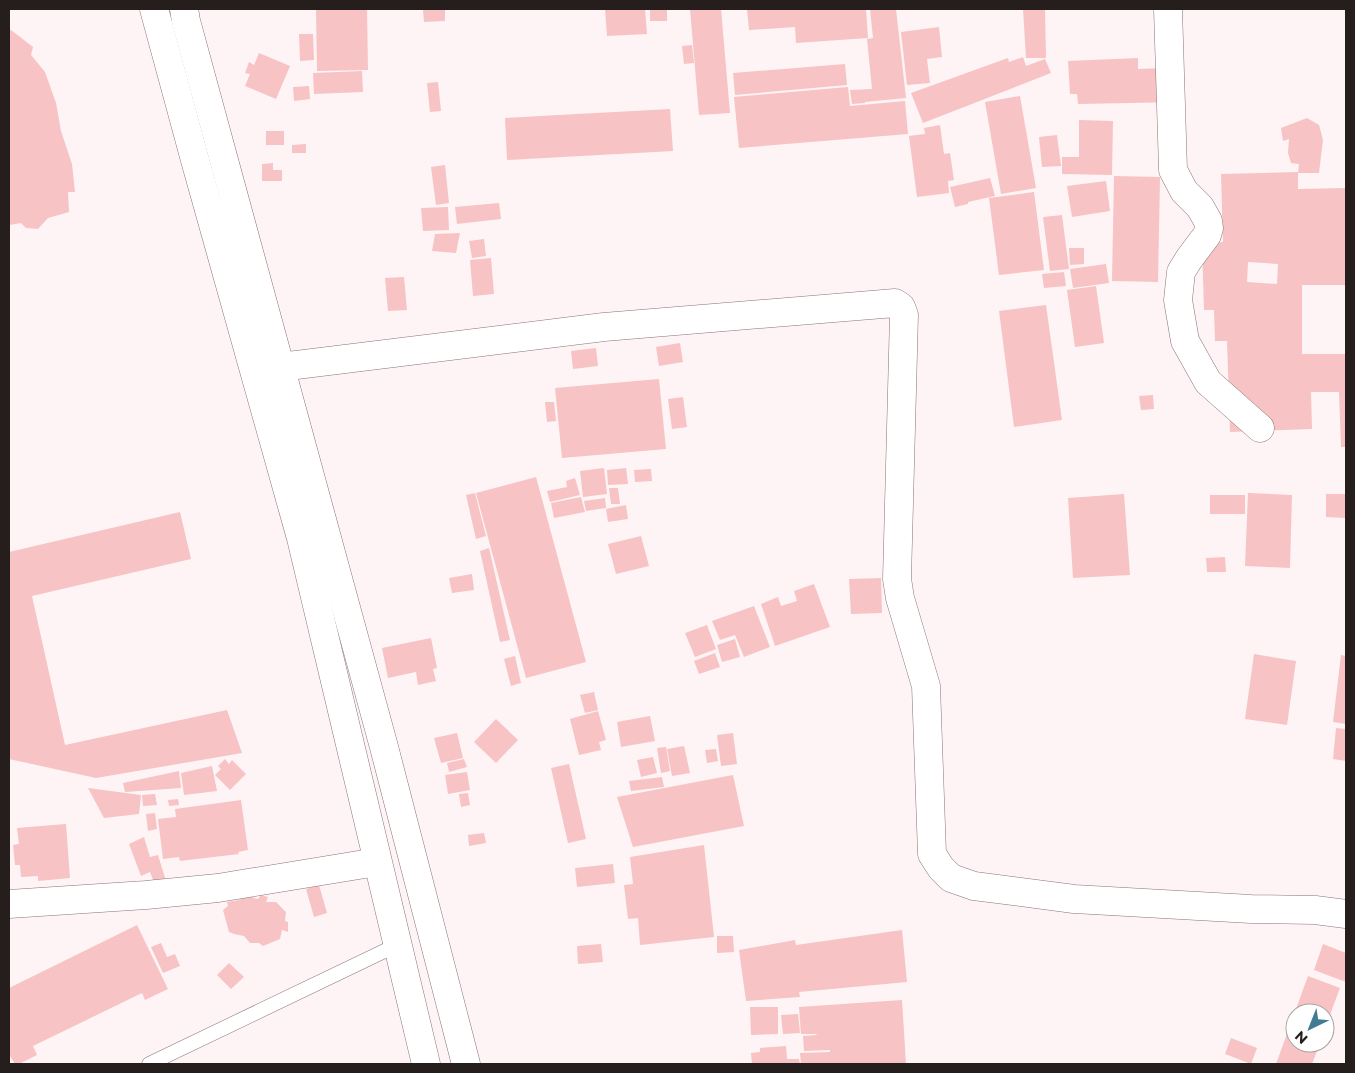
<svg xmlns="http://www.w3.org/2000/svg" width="1355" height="1073" font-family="Montserrat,sans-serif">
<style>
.building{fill:#f7c3c5;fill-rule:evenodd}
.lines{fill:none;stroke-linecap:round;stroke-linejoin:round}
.lane-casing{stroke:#897474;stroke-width:15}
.street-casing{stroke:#897474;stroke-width:29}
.secondary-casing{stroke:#897474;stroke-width:29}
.lane{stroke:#fff;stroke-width:14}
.street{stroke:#fff;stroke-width:28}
.secondary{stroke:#fff;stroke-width:28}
</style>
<rect width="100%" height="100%" fill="#fef4f5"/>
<g class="building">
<polygon points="316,9 367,9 368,70 317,71"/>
<polygon points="445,9 445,21 424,22 423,10"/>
<polygon points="605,9 645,9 647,34 607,36"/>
<rect x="650" y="9" width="17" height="12"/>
<polygon points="690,9 721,9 730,113 699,115"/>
<polygon points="747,9 866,9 868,38 796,43 795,27 749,30"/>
<polygon points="870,9 896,9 906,98 865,102 864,92 865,103 852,104 850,90 872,89 867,39 873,38"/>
<polygon points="1023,9 1045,9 1046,58 1026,58"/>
<polygon points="939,27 942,57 927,59 930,83 907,85 901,32"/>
<polygon points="11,30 33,47 31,55 45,72 56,103 61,131 72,164 75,192 68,192 69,212 48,218 38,229 26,228 21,223 9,225 9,31"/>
<polygon points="299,34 313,34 314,60 300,61"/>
<polygon points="692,45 694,63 684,64 682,46"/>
<polygon points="259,53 290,66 276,99 245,86 250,74 245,73 249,62 254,65"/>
<polygon points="1023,57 1026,66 1045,59 1051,73 923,123 911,93 1008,58 1009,62"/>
<polygon points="1138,58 1138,69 1162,68 1180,102 1078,104 1077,94 1070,94 1068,61"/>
<polygon points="845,64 847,85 735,95 733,73"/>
<polygon points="362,71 363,92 314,94 313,73"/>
<polygon points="438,82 441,111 430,112 427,83"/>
<polygon points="309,86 310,99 294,101 293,87"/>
<polygon points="848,87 850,106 905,101 908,134 739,148 734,97"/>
<polygon points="1020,96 1036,188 1001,194 985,102"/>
<polygon points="670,109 673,151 507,160 505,118"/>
<polygon points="1307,118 1319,125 1323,140 1319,173 1298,173 1299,164 1291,163 1288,153 1289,139 1283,141 1281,128"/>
<polygon points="1079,120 1113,121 1112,175 1062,174 1062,157 1079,157"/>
<polygon points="940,125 944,154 950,153 954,180 948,181 949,193 917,197 909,136 925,134 924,128"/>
<rect x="266" y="131" width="18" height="14"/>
<polygon points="1057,135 1061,166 1042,167 1039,137"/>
<polygon points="306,144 306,153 292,153 292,145"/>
<polygon points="273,163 273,170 282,170 282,181 262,181 262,164"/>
<polygon points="445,165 449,203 436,205 431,167"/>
<path d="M1298,172V189L1346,188V285H1302V354H1346V447H1341L1339,392H1311L1312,429L1230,432L1227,341H1215L1214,310H1204L1202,243L1223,242L1221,174ZM1248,262L1278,264L1277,284L1247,282Z"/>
<polygon points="1114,176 1160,177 1158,282 1112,281"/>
<polygon points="990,178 995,196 968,202 968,204 955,207 950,187"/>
<polygon points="1106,181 1110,211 1072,217 1067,186"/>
<polygon points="1034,192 1044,270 999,275 989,198"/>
<polygon points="499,203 501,219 457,224 455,207"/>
<polygon points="448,207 449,230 423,231 421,208"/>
<polygon points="1062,215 1069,269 1050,271 1043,217"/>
<polygon points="460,233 456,253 432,251 435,234"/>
<polygon points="484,239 486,256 472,258 469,241"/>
<polygon points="1069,248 1084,248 1084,264 1070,265"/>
<polygon points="491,258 494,294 473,296 470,260"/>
<polygon points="1106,264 1109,283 1073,288 1070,269"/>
<polygon points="1064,272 1066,286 1044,288 1042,274"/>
<polygon points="404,277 407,310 388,311 385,278"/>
<polygon points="1096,286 1104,343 1075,347 1067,290"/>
<polygon points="1046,305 1062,420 1014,427 999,311"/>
<polygon points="680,343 683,362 659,366 656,347"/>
<polygon points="596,348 598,366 573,369 571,351"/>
<polygon points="659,379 666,449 562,458 555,388"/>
<polygon points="1153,395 1154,409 1141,410 1139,396"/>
<polygon points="683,397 687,427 672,429 668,399"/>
<polygon points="545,402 554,402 556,421 547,422"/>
<polygon points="604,468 607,494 583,497 580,471"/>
<polygon points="626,468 628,484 608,485 607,470"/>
<polygon points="651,469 652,481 635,482 634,470"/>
<polygon points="536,477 586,662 526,678 476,493"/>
<polygon points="575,478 580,495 550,502 547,491 567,487 566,481"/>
<polygon points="609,488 618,488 620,504 611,504"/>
<polygon points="475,493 486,536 476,539 466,495"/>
<polygon points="1248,493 1292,495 1290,568 1245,566"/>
<polygon points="1124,494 1130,575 1073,578 1068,498"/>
<polygon points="1326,494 1346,494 1346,518 1326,517"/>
<rect x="1210" y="495" width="35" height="19"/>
<polygon points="581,497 585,512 554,518 551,503"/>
<polygon points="605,498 606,508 586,511 584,501"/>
<polygon points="626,505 628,519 608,522 606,509"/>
<polygon points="180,512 191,559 32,596 65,745 227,710 242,753 96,778 9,759 9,552"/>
<polygon points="641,536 649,566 616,574 608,544"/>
<polygon points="489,548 510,640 500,642 480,551"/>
<polygon points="1225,557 1226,572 1207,572 1206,558"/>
<polygon points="472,574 474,590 452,593 449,578"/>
<polygon points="881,578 882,613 851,614 849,579"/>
<polygon points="814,584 830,627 775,646 761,604 778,597 781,606 797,601 794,591"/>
<polygon points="754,606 770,647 744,657 735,635 720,640 712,621"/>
<polygon points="707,625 716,649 695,657 685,633"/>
<polygon points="431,638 437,668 433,669 436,681 418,685 416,672 388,678 382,648"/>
<polygon points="735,639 740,657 722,662 717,645"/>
<polygon points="715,653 720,667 699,674 694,661"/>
<polygon points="1254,654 1296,661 1287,725 1245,719"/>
<polygon points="1341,655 1346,656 1346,724 1333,722"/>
<polygon points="515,656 521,683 511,686 504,659"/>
<polygon points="594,692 598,710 585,713 580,695"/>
<polygon points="598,711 606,740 599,742 601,750 579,755 570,719"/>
<polygon points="650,716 655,741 621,747 617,722"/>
<polygon points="496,719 518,740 496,763 474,742"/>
<polygon points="1336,728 1346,729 1346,761 1333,759"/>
<polygon points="457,733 463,758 441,763 434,738"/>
<polygon points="733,733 737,764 721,766 717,735"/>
<polygon points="684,746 690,773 672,776 667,749"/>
<polygon points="666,747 670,771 661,773 657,748"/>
<polygon points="716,749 718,761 707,763 705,750"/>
<polygon points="653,757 657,773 641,777 637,760"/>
<polygon points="225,759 229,764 232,760 246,774 230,790 215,775 221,769 218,766"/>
<polygon points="464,759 467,767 449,772 447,763"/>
<polygon points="569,764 586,839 568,843 551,768"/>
<polygon points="212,766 217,791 184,795 181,773"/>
<polygon points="179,771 181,788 125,792 123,783"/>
<polygon points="467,772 470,790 448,794 445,775"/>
<polygon points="733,775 744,826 633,847 617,797"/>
<polygon points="662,777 664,787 631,791 629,781"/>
<polygon points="88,788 141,795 139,814 104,818"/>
<polygon points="468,793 470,805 461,807 459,794"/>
<polygon points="155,794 157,805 143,806 142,795"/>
<polygon points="178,799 179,805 169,806 168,800"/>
<polygon points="241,800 248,850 238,852 239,854 180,861 179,857 163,859 158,819 176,817 175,809"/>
<polygon points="155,813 157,829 148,831 146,814"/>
<polygon points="66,824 70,878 38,881 38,876 21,877 20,865 15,865 13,845 19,844 17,828"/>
<polygon points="484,833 486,843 469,846 468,835"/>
<polygon points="144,837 150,857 158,855 166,881 155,885 150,872 141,876 129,844"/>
<polygon points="704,845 714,937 640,945 638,918 628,919 624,885 633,884 630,857"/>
<polygon points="613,864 615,883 577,887 575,868"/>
<polygon points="319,885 327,913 314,917 306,889"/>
<polygon points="250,895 254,898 258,899 261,895 268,897 266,902 276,902 286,912 285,921 288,922 288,932 282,930 280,939 263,946 259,943 250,943 244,936 234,934 229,932 223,910 228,906 227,902 239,900 246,896"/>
<polygon points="137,925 168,989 145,1000 142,993 33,1046 37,1055 19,1064 15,1064 10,1056 9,1057 9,988"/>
<polygon points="902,930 907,982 799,992 800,997 746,1001 739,950 795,940 796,945"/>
<polygon points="717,936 733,936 734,952 717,953"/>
<polygon points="161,943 167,957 175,954 180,966 163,973 151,947"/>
<polygon points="601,944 603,962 578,964 577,946"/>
<polygon points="1323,944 1346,953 1346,982 1314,970"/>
<polygon points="229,963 244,977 231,989 217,975"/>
<polygon points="1308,976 1340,988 1325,1028 1325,1013 1295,1013 1295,1043 1320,1043 1312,1064 1276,1064"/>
<polygon points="902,1000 906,1064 801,1064 800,1053 830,1052 830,1050 804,1051 803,1036 817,1035 816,1034 801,1034 799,1007"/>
<polygon points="750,1007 778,1007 778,1034 751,1035"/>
<polygon points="798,1014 800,1033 783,1034 781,1015"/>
<polygon points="1231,1038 1257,1048 1251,1064 1225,1054"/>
<polygon points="786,1046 787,1059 799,1059 800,1064 752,1064 751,1053 760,1052 760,1048"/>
</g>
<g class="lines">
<g class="lane-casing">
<polyline id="lane" points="149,1064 397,945"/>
</g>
<g class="street-casing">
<g id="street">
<polyline points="1168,9 1173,170 1184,191 1200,207 1208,221 1209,228 1207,235 1189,259 1181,272 1178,300 1185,341 1208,382 1260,428"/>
<polyline points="280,367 604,327 895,303 901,307 904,315 897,579 900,598 926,686 932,854 941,868 951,878 974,886 1074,899 1251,909 1315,910 1346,914"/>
<polyline points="9,904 146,895 218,888 377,862"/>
</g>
</g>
<g class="secondary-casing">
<g id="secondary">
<polyline points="154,9 195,160 301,538 426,1064"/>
<polyline points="184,9 186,21 384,747 466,1064"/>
</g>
</g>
<use href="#lane" class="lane"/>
<use href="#street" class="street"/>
<use href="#secondary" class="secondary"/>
</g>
<rect width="1355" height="1073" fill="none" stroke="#261d1d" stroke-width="20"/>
<g transform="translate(1310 1028) rotate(223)"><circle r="24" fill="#ffffff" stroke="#a8a5a5"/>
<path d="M0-4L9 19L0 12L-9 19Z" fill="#417c94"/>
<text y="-8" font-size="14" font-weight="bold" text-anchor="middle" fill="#261d1d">N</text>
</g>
</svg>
